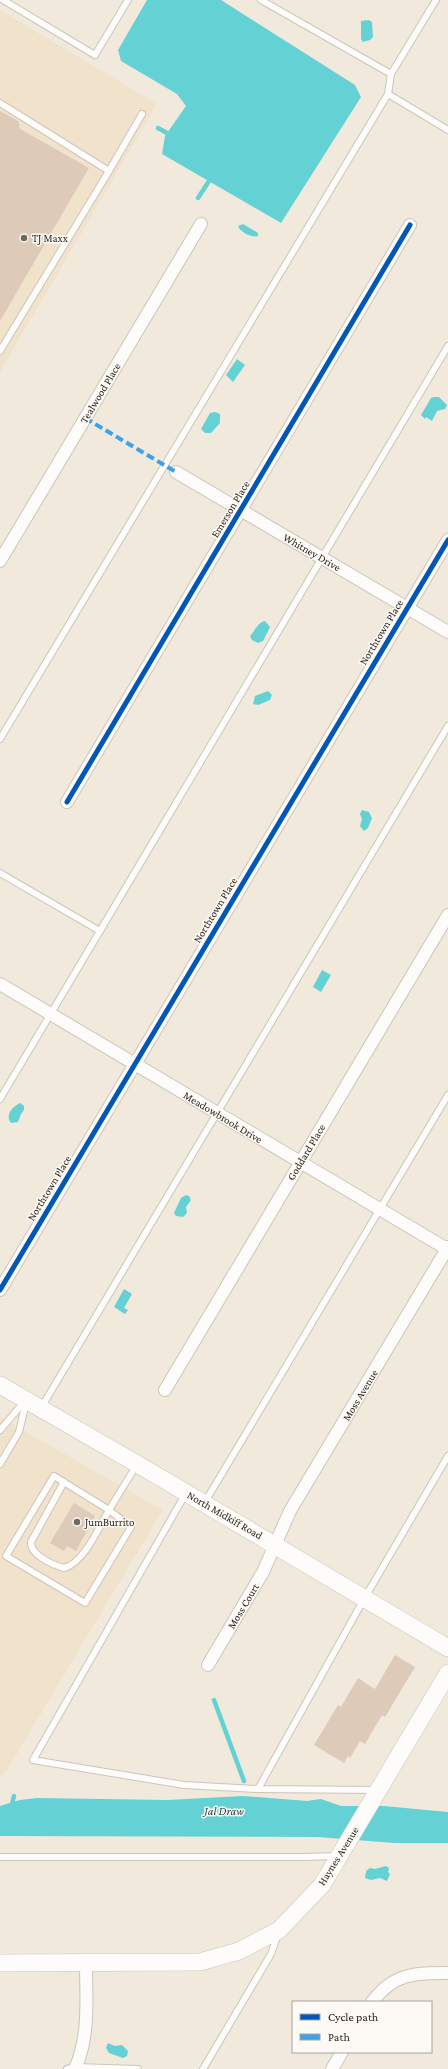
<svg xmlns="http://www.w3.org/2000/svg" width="448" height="2069" font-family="'Crimson Pro',serif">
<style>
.built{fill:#f1e3cb}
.water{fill:#64d2d5}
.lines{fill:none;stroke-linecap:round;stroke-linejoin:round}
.stream{stroke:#64d2d5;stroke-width:4.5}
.building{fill:#decab9}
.lane-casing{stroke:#ccc5ba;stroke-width:8}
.street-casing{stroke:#ccc5ba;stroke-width:14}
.secondary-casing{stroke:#ccc5ba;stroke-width:18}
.lane{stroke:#fdfcfa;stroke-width:6}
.street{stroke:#fdfcfa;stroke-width:12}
.secondary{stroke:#fdfcfa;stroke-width:17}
.quiet{stroke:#3ea2ea;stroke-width:4;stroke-dasharray:8 4;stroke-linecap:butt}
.cycleway-casing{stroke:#fdfaf5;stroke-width:8}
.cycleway{stroke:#0057b8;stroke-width:5}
.poi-dot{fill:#6f685e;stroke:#fdfaf5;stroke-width:1.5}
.labels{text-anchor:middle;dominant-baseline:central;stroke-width:3;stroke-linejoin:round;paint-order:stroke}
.poi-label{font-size:11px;fill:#29231a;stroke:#fdfaf5;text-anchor:start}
.street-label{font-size:11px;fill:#29231a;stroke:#fdfaf5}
.water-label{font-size:12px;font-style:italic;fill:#253e40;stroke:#fdfaf5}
</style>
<rect width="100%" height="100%" fill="#f1e9db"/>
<g class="built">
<polygon points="0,10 157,104 0,372"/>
<polygon points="0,1417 163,1510 6,1772 0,1776"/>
</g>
<g class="water">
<polygon points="147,0 221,0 355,85 361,97 281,223 162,154 165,136 186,106 177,94 121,61 118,50"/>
<polygon points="369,20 372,22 373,37 370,40 363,42 361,39 361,21"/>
<path d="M243,224L258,233V236C252,238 240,232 238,226Z"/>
<polygon points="237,359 245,365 233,382 226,375"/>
<polygon points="434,397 439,397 447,405 445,409 437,411 432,421 426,417 425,419 421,415 431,398"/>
<polygon points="215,412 220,414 220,423 211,433 205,433 201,429 210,413"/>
<path d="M265,621L270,627L263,641L258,643L252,640L250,636C254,632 258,622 265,621Z"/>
<polygon points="268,691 272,695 270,700 258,705 253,704 255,696"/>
<polygon points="362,810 369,812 372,818 368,828 364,831 360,826 362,819 360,814"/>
<polygon points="322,970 331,975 321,992 313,987"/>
<path d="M20,1103L24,1106V1110L21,1114L18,1122L11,1123C5,1115 12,1107 20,1103Z"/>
<polygon points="186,1195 189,1196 191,1200 186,1207 187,1213 183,1217 176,1216 174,1213 181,1198"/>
<polygon points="124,1289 132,1294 124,1308 128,1310 125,1314 114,1307"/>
<polygon points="243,1796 307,1801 321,1799 341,1806 384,1806 448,1812 448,1843 394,1843 318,1837 0,1836 0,1806 20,1800 37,1798 168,1800"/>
<polygon points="386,1866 389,1868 388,1872 390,1874 387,1881 380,1878 371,1880 365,1878 366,1871 370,1868 375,1869"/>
<polygon points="108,2043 115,2046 122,2045 128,2051 127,2056 123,2058 109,2053 106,2048"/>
</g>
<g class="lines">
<g class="stream">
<polyline points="158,128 167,133"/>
<polyline points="198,198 209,181"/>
<polyline points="214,1700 244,1781"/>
<polyline points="11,1808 14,1796"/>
</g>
</g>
<g class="building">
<polygon points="0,111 18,121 20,129 89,168 0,321"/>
<polygon points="74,1503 95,1516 76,1551 67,1546 64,1551 50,1543"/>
<polygon points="395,1655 415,1667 385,1717 382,1715 365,1744 360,1741 350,1758 348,1756 344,1763 314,1745 338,1705 341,1707 358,1678 375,1689"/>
</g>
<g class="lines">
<g class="lane-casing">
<g id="lane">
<polyline points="3,0 95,55 128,0"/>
<polyline points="261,0 391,74"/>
<polyline points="388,94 448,130"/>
<polyline points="0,103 109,171 142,114"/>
<polyline points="0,351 109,171"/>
<polyline points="0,739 388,94 391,74 436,0"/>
<polyline points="0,873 100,931"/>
<polyline points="0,1099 448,346"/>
<polyline points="41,1408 448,726"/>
<polyline points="0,1430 25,1401"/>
<polyline points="0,1464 19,1432 26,1402"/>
<path d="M64,1482L31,1542C30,1555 53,1565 64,1568C84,1563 99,1527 109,1510L131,1527L85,1603L6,1556L54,1476L109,1510L136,1466"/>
<polyline points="186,1493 33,1760 184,1785 258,1789"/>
<polyline points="205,1502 448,1095"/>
<polyline points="377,1790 258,1789 364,1599 448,1456"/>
<polyline points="0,1857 304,1857 336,1856"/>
<polyline points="67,2069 76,2067 138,2069"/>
<polyline points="203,2069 271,1954 278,1934"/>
</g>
</g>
<g class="street-casing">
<g id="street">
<polyline points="176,472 448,632"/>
<polyline points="0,561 201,224"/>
<polyline points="67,802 410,225"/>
<polyline points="0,984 447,1249"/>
<polyline points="0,1290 448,540"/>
<polyline points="165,1390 448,915"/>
<polyline points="208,1665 263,1572 290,1511 448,1247"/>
<path d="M372,2002C394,1973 414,1973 448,1973"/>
<path d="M75,2069C90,2035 86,1999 86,1963"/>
<polyline points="332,2069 342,2052"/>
</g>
</g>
<g class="secondary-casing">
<g id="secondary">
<polyline points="0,1385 151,1472 448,1648"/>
<polyline points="0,1963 200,1962 239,1951 279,1930 322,1885 448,1673"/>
</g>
</g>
<use href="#lane" class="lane"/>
<use href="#street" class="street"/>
<use href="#secondary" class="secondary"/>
<polyline class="quiet" points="85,418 176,472"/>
<g class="cycleway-casing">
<g id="cycleway">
<polyline points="67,802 410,225"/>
<polyline points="0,1290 448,540"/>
</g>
</g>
<use href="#cycleway" class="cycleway"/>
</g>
<g class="poi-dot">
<circle cx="24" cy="238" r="4"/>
<circle cx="77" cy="1522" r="4"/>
</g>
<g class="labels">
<g class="poi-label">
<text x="32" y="238">TJ Maxx</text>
<text x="85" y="1522">JumBurrito</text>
</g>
<g class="street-label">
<text transform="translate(100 393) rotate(-59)">Tealwood Place</text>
<text transform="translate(230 509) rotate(-59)">Emerson Place</text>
<text transform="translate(312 552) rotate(30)">Whitney Drive</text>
<text transform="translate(381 632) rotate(-59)">Northtown Place</text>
<text transform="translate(215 910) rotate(-59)">Northtown Place</text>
<text transform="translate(223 1117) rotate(31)">Meadowbrook Drive</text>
<text transform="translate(306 1152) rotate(-59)">Goddard Place</text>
<text transform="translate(49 1188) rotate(-59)">Northtown Place</text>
<text transform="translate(360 1395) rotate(-59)">Moss Avenue</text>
<text transform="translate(225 1515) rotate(30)">North Midkiff Road</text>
<text transform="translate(243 1606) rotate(-59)">Moss Court</text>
<text transform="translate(338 1856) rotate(-58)">Haynes Avenue</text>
</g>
<g class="water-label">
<text x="224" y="1811">Jal Draw</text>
</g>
</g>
<rect x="292" y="2001" width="140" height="52" fill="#fdfaf5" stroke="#a8a49d"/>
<rect x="300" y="2014" width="20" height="6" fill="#0057b8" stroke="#a8a49d"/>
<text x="328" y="2021" font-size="12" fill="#29231a">Cycle path</text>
<rect x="300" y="2034" width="20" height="6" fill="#3ea2ea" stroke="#a8a49d"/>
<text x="328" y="2041" font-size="12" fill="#29231a">Path</text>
</svg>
